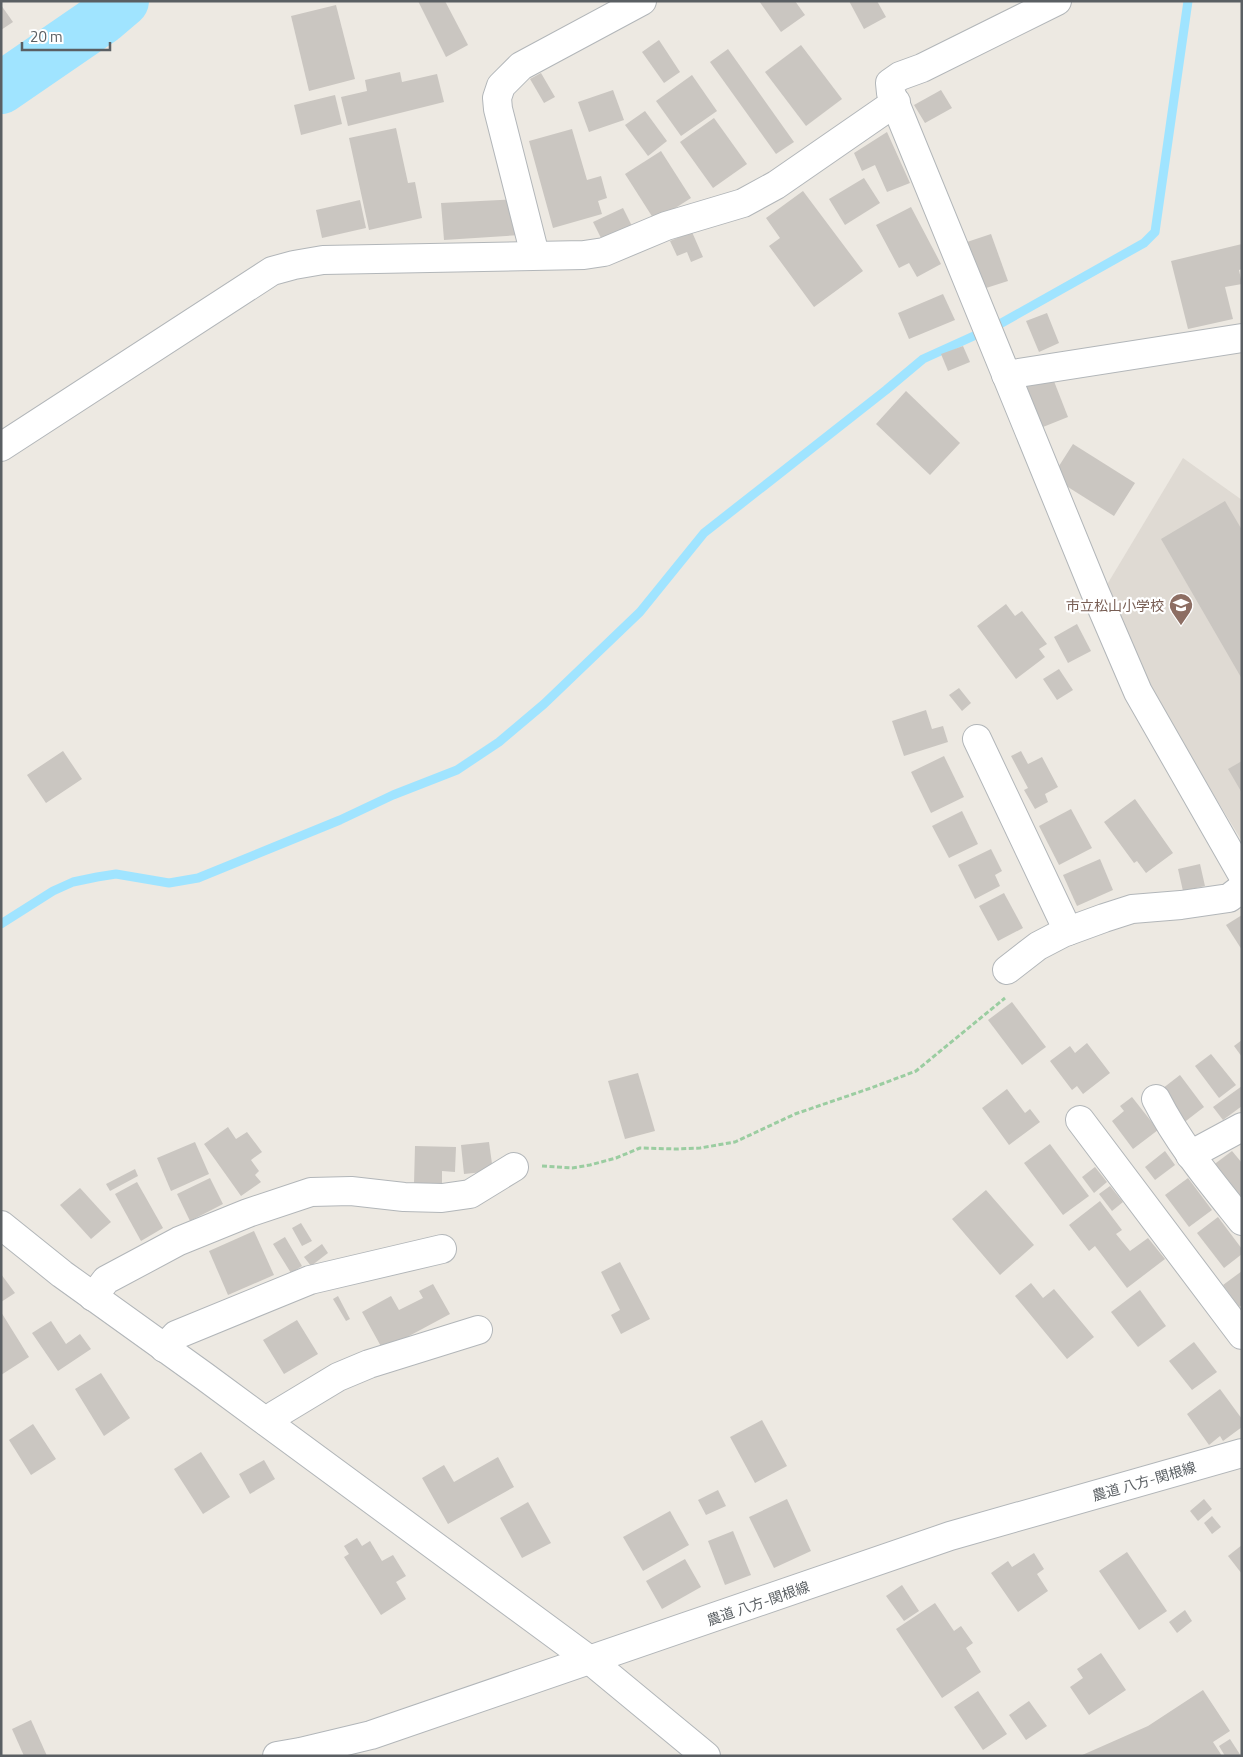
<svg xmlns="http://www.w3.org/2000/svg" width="1243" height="1757" font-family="'Titillium Web','Noto Sans JP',sans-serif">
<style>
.education{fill:#dfdad3}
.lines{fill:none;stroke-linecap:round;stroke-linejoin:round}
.stream{stroke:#a0e4ff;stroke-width:9}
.river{stroke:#a0e4ff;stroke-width:52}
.building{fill:#cac6c1}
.minor-casing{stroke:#b2b6b9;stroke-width:30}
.tertiary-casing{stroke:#b2b6b9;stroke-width:30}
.path{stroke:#9bcda1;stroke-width:3;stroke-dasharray:5 2.5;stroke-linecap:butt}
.minor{stroke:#fff;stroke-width:28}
.tertiary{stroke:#fff;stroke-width:28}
.labels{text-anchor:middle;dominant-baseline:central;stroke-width:4.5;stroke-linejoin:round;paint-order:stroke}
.education-label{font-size:14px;fill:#785e54;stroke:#fff;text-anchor:end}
.street-label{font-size:14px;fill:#5a5f63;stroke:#fff}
</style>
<rect width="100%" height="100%" fill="#ede9e2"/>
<polygon class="education" points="1183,458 1242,500 1242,841 1134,665 1105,588"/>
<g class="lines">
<polyline class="stream" points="1,924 53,891 73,882 97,877 116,874 169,883 198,878 340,820 393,795 457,770 499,742 544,704 640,612 704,533 886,390 923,359 998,325 1144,243 1155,232 1188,1"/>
<polyline class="river" points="1,88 103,18 123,1"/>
</g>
<g class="building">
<polygon points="418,1 445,1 468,45 446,57"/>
<polygon points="759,1 795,1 805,15 781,32"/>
<polygon points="849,1 877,1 886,17 864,29"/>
<polygon points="1,5 13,22 1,30"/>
<polygon points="336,5 355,79 309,91 291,16"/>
<polygon points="659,40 680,72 664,83 642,52"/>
<polygon points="801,45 842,99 806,126 765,72"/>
<polygon points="728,49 794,142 776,154 710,62"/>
<polygon points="400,72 402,82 437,74 444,102 348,126 341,97 367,91 365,80"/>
<polygon points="541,73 555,97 544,103 530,79"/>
<polygon points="692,75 717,111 681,136 656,101"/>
<polygon points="613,90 624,120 589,132 578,102"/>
<polygon points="941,90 952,108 925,123 914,105"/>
<polygon points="335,95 342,124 301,135 294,105"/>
<polygon points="645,111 667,141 648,156 625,125"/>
<polygon points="714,118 747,164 713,188 680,142"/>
<polygon points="396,128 408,183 415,182 422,218 369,230 349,138"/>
<polygon points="572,129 587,180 601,176 607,198 598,201 602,214 553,228 529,141"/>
<polygon points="887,132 910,183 887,192 875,165 862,171 854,153"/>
<polygon points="661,151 691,198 655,221 625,174"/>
<polygon points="864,178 880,203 845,225 829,199"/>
<polygon points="803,191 863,271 814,307 769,246 780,238 766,218"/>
<polygon points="519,199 521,235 444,240 441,203"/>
<polygon points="360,200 366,228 322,238 316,210"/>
<polygon points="911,207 941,264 917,277 909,263 899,268 876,225"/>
<polygon points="623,208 633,228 603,242 593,222"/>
<polygon points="692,232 703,257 691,262 687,252 677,256 670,241"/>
<polygon points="991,234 1008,281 983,289 967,242"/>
<polygon points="1242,244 1242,269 1239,270 1242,284 1225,287 1233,319 1188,329 1171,261"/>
<polygon points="943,294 955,320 909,339 898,313"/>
<polygon points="1047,313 1059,343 1039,352 1026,321"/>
<polygon points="963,346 970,362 948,371 941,354"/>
<polygon points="1050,371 1068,417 1038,429 1020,383"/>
<polygon points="906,391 960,443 930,475 876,424"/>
<polygon points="1073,444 1135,483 1114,516 1052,477"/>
<polygon points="1225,501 1242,530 1242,679 1161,539"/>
<polygon points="1006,604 1015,616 1022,611 1047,644 1039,649 1045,657 1016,679 977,626"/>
<polygon points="1077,624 1091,651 1068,663 1054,637"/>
<polygon points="1059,669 1073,690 1057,700 1043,679"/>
<polygon points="959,688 971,703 962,711 949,695"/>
<polygon points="926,710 932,729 943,726 948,742 904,756 892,721"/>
<polygon points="63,751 82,779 46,803 27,775"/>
<polygon points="1021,751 1028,764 1042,757 1058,787 1045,794 1048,802 1035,809 1024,790 1028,788 1011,756"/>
<polygon points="944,756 964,797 931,813 911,772"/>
<polygon points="1242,761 1242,793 1228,769"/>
<polygon points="1135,799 1173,853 1146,873 1137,861 1134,863 1104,822"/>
<polygon points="1071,809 1092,848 1059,865 1039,826"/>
<polygon points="962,811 978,844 949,858 932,826"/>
<polygon points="991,849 1002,871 995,875 1000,886 975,899 958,865"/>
<polygon points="1100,859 1113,890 1077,906 1063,875"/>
<polygon points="1200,864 1205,886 1183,891 1178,869"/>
<polygon points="1004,893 1023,928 998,941 979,906"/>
<polygon points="1242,915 1242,950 1226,925"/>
<polygon points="1012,1002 1046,1047 1022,1065 988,1020"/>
<polygon points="1242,1040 1242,1057 1234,1046"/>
<polygon points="1087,1043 1110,1073 1083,1094 1077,1086 1072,1090 1050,1061 1070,1046 1075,1053"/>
<polygon points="1211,1054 1236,1085 1219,1098 1195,1066"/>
<polygon points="638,1073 655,1131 625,1139 608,1081"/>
<polygon points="1180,1075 1204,1107 1182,1124 1158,1092"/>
<polygon points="1242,1086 1242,1106 1223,1120 1213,1107"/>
<polygon points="1007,1089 1025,1113 1030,1109 1040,1122 1009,1145 982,1108"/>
<polygon points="1132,1097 1158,1130 1133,1149 1112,1121 1124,1111 1120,1106"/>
<polygon points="228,1127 236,1139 247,1132 262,1152 251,1160 259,1171 255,1175 261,1182 241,1196 204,1144"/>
<polygon points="195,1142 209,1174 171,1191 157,1158"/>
<polygon points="489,1142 493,1171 464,1174 461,1145"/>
<polygon points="1050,1144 1089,1196 1063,1215 1024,1163"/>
<polygon points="415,1146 456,1147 455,1172 442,1171 442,1184 414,1184"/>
<polygon points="1165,1151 1175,1165 1155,1180 1145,1167"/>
<polygon points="1232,1151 1242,1163 1242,1194 1236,1198 1212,1166"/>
<polygon points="1095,1167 1107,1182 1094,1193 1082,1177"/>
<polygon points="135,1169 138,1176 110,1191 106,1184"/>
<polygon points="210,1178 223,1204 190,1221 177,1194"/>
<polygon points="1188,1178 1212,1210 1189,1227 1165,1195"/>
<polygon points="137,1182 163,1228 141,1241 115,1194"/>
<polygon points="1110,1186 1123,1202 1112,1211 1099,1194"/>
<polygon points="80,1188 111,1222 91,1239 60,1205"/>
<polygon points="986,1190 1034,1245 1000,1275 952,1219"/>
<polygon points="1100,1201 1122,1230 1116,1234 1130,1251 1148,1238 1165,1259 1127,1288 1095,1246 1089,1251 1069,1225"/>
<polygon points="1218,1217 1242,1249 1242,1254 1224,1268 1197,1233"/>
<polygon points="301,1223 312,1241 302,1246 292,1228"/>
<polygon points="254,1231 274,1275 228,1295 209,1251"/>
<polygon points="285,1237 302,1266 291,1273 273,1244"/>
<polygon points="322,1244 328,1253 311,1266 304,1257"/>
<polygon points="620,1262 650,1319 621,1334 611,1315 620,1310 601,1272"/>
<polygon points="1242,1271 1242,1305 1239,1307 1223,1285"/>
<polygon points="1,1274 15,1293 1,1302"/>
<polygon points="1031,1283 1043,1298 1054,1289 1094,1337 1067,1359 1015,1296"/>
<polygon points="433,1284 450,1314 383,1350 362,1312 391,1296 399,1310 423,1298 419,1291"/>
<polygon points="1140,1290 1166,1326 1138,1347 1111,1312"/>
<polygon points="338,1296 350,1319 346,1321 333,1299"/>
<polygon points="1,1312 29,1357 1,1375"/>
<polygon points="297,1320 318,1354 284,1374 263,1340"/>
<polygon points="51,1321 66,1344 80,1334 91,1349 58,1371 32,1333"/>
<polygon points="1194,1342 1217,1372 1192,1390 1169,1361"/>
<polygon points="101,1373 130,1418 104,1436 75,1389"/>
<polygon points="1220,1389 1242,1419 1242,1427 1223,1441 1220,1436 1209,1445 1187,1414"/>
<polygon points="762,1420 787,1466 755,1483 730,1437"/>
<polygon points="33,1424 56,1459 31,1475 9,1440"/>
<polygon points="201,1452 230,1497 203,1514 174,1469"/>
<polygon points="498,1457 514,1487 448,1524 422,1478 444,1465 454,1482"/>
<polygon points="264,1460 275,1479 250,1494 239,1474"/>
<polygon points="718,1490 726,1506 706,1515 698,1500"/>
<polygon points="787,1499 811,1551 774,1568 749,1517"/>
<polygon points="1204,1499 1212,1509 1198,1521 1190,1511"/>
<polygon points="528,1502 551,1543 522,1558 500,1518"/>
<polygon points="670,1511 689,1545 643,1571 623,1537"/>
<polygon points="1212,1516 1221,1527 1212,1534 1204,1523"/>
<polygon points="733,1531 751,1575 725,1585 708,1541"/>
<polygon points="357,1538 362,1546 370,1541 382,1561 393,1555 406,1576 396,1582 406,1599 381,1615 344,1557 349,1554 344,1546"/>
<polygon points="1242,1545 1242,1574 1228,1556"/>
<polygon points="1127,1552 1167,1611 1139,1630 1099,1571"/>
<polygon points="1034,1553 1044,1569 1037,1574 1048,1591 1018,1612 991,1573 1008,1561 1012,1567"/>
<polygon points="685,1559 701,1587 662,1609 646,1581"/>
<polygon points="902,1585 919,1611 904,1621 886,1596"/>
<polygon points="935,1603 954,1631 961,1626 973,1643 966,1648 981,1672 942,1698 896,1629"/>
<polygon points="1185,1610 1192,1621 1177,1633 1169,1622"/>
<polygon points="1101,1653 1126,1690 1089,1715 1070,1687 1083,1678 1077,1669"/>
<polygon points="1203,1690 1230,1731 1213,1742 1222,1756 1080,1756 1148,1726"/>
<polygon points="978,1691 1007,1734 983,1750 954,1707"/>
<polygon points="1029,1701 1047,1726 1026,1740 1009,1715"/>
<polygon points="31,1720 47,1756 24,1756 12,1729"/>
<polygon points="1230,1739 1241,1756 1225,1756 1219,1746"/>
</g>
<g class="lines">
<g class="minor-casing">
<g id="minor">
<polyline points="1057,1 922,68 900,76 890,83 891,93 1095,592 1138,692 1242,874"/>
<polyline points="535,255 498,109 497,98 501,86 521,66 642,1"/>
<polyline points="1006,375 1242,338"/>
<polyline points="1,447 272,271 294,265 323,260 584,255 604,252 666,226 743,203 776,185 896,102"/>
<polyline points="977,739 1068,931"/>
<polyline points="1007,970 1038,946 1063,933 1104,918 1132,909 1181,905 1229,898 1242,888"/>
<path d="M1156,1099C1179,1144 1211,1182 1242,1221"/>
<polyline points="1080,1120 1242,1335"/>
<polyline points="1190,1155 1242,1127"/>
<polyline points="93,1297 106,1280 179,1241 248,1213 311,1192 351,1191 404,1197 442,1198 470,1194 514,1167"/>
<polyline points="164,1348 176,1335 310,1280 442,1249"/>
<polyline points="267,1422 275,1415 338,1377 369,1364 478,1330"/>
</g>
</g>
<g class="tertiary-casing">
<g id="tertiary">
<polyline points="1,1225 62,1274 204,1376 591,1661 706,1756"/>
<polyline points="277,1756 300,1752 371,1735 950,1536 1242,1453"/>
</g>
</g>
<polyline class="path" points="542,1166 572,1168 590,1165 616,1158 640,1148 677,1149 700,1148 735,1142 795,1114 871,1088 916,1071 1005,998"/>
<use href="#minor" class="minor"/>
<use href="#tertiary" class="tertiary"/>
</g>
<defs>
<g id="school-pin" transform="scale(1.25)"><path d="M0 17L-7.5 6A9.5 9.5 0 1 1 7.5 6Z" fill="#8d6e63" stroke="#fff"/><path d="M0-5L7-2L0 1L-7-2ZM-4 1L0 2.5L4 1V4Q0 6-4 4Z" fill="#fff"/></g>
</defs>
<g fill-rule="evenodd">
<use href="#school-pin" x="1181" y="605"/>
</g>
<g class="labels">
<g class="education-label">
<text x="1164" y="605">市立松山小学校</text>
</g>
<g class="street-label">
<text transform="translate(1144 1481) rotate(-16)">農道 八方-関根線</text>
<text transform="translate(758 1603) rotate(-19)">農道 八方-関根線</text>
</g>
</g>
<rect width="1243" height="1757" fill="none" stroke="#5a5f63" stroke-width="5"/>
<path d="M22 42v8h88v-8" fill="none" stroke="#5a5f63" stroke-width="2.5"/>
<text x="30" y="42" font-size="15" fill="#5a5f63" stroke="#ffffff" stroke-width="4" paint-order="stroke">20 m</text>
</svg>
